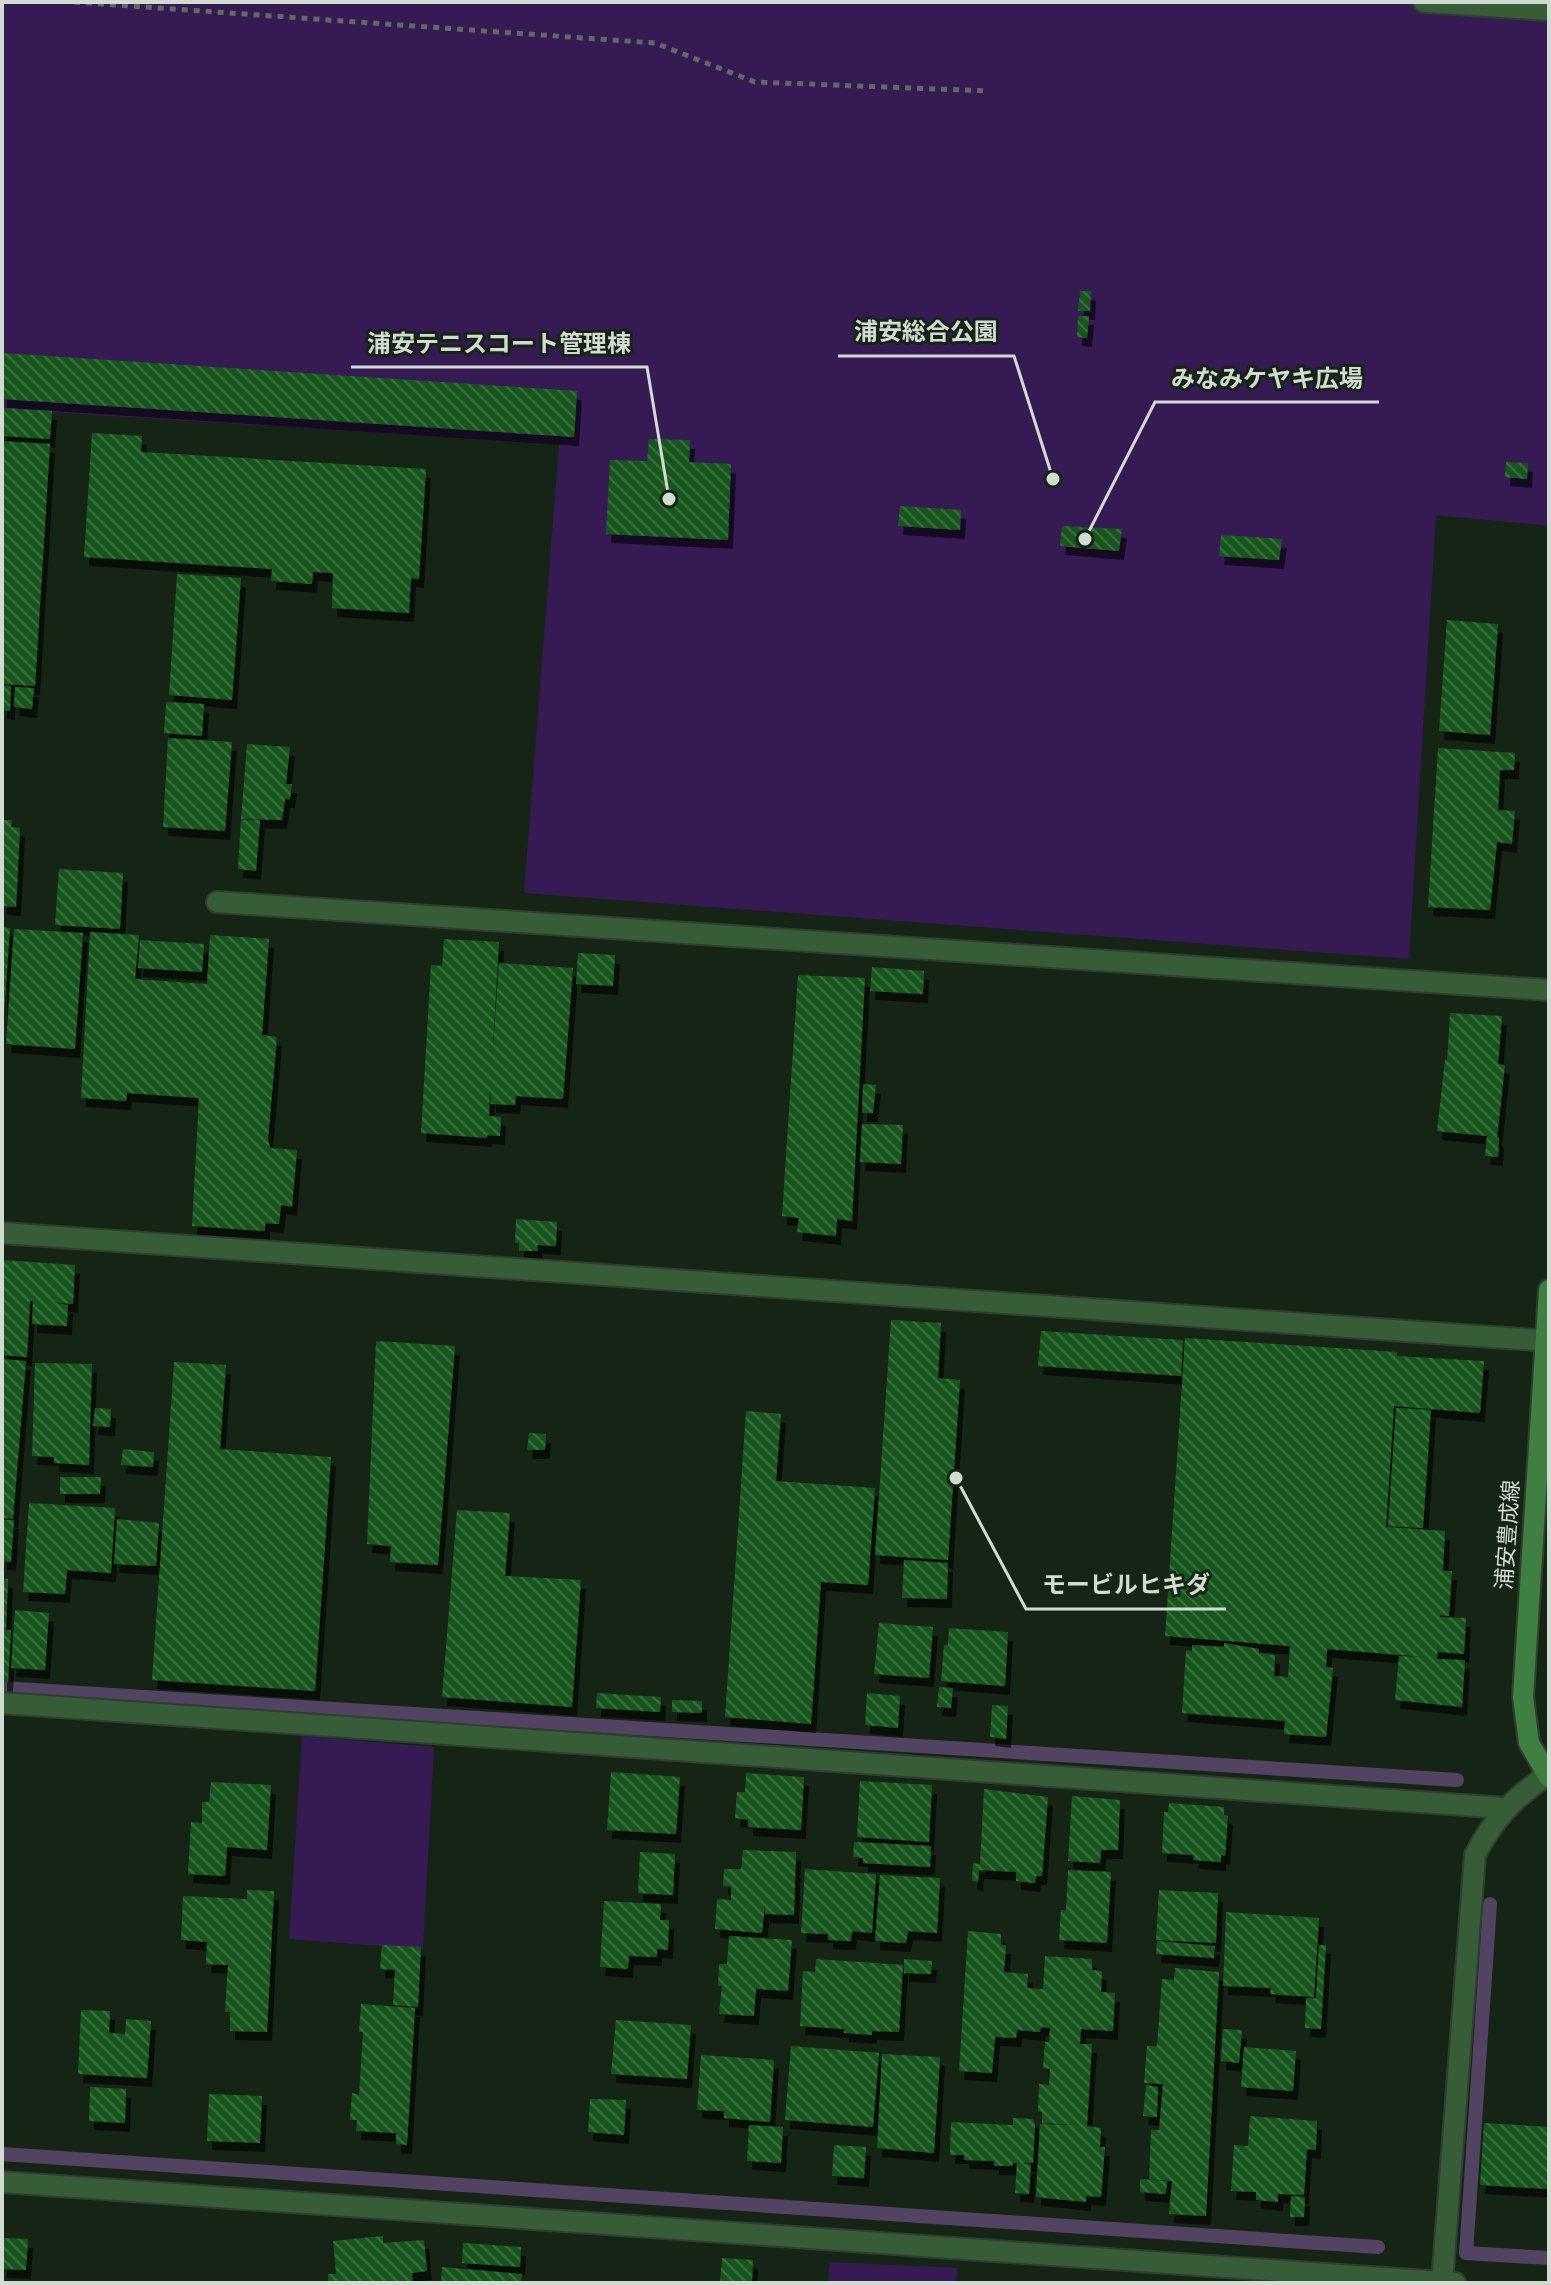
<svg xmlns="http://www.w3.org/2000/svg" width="1551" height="2285" font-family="Karla,'Noto Sans JP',sans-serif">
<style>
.green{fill:#361a54}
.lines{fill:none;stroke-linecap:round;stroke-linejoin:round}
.stream{stroke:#514361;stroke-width:14}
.building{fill:url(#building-back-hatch);filter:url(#shadow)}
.lane-casing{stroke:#303e30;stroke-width:24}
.street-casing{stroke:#303e30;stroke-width:24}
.secondary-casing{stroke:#303e30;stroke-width:24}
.path{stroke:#5f6b5f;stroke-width:5;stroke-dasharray:6 6;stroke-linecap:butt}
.lane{stroke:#365d38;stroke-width:20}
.street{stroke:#365d38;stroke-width:20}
.secondary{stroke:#3f8042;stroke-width:20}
.labels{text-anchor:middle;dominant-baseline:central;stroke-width:6;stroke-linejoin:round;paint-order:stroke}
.street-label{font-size:22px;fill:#d2dbd2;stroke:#162416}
.leader{fill:none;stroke:#d2dbd2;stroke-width:3}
.callout-dot{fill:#d2dbd2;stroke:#162416;stroke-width:3}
.callout-label{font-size:24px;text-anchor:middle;font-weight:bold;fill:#d2dbd2;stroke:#162416;stroke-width:6;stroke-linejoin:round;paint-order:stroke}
</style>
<defs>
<pattern id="building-back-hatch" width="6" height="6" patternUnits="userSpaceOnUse" patternTransform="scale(2)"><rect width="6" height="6" fill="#18571f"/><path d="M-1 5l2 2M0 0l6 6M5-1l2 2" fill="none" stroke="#396f3f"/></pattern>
<filter id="shadow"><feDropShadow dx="5" dy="9" stdDeviation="0" flood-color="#0009"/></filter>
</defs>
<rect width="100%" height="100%" fill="#162416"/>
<g class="green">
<polygon points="2,2 1549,2 1549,526 1436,515 1409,959 524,893 559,444 2,409"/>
<polygon points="302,1736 434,1747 423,1949 289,1939"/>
<polygon points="830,2262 957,2268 956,2283 828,2283"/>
</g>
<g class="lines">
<g class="stream">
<polyline points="2,1688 1457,1780"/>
<polyline points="1490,1904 1466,2253 1549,2258"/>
<polyline points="2,2154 1378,2247"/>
</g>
</g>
<g class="building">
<polygon points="1080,291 1091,291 1090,311 1078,311"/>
<polygon points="1078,316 1089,316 1087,338 1077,337"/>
<polygon points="2,353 577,391 574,437 2,399"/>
<polygon points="2,408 52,411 50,439 2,436"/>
<polygon points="92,433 142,436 141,452 426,469 419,579 411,578 409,613 332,608 333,573 313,572 312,584 271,581 272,569 84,557"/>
<polygon points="649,439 690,440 689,462 731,464 728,540 606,534 610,460 647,461"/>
<polygon points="2,441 50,444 35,686 2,684"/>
<polygon points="1506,462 1528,463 1527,479 1505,477"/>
<polygon points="900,506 961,510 960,530 898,526"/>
<polygon points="1062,526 1122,529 1119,551 1060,546"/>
<polygon points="1221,535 1282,539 1279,560 1219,556"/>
<polygon points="177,574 241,578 232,700 169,695"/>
<polygon points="1447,620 1498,624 1490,735 1439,731"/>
<polygon points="2,685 11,686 10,711 2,710"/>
<polygon points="15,687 34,688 32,709 14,707"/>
<polygon points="166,702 204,704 202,736 164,733"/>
<polygon points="168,738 232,742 225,831 163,827"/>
<polygon points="247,744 290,747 286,784 292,784 290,799 285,799 282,820 241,819"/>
<polygon points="1438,748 1515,753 1514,770 1500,770 1498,810 1515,811 1512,844 1497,842 1490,910 1428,907"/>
<polygon points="2,820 12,820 11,827 20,828 16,907 2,906"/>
<polygon points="241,820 260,820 256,871 238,869"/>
<polygon points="59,869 123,873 120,929 55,925"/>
<polygon points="2,927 10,928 4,1014 2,1014"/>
<polygon points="14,929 83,933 75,1049 6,1044"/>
<polygon points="90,932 139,935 135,979 207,984 210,935 269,939 262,1035 277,1037 268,1139 270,1148 297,1150 292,1207 281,1205 279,1224 265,1223 265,1231 192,1226 199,1098 127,1093 126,1101 81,1098"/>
<polygon points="444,939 499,942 492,1063 499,963 573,968 563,1099 516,1096 515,1105 491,1104 490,1089 489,1116 501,1117 500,1136 487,1135 487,1138 421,1133 431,965 442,966"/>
<polygon points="140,940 204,944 202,972 138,968"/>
<polygon points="578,953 615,955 613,986 576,984"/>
<polygon points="872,967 924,971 923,994 870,991"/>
<polygon points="798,975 865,978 852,1221 837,1219 836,1236 797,1232 799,1218 782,1216"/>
<polygon points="1450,1013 1502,1016 1498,1064 1505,1065 1497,1138 1499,1138 1498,1157 1485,1156 1487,1136 1437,1131 1445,1060 1447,1061"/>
<polygon points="863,1084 876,1085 873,1113 862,1113"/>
<polygon points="862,1124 903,1125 901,1164 860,1162"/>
<polygon points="516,1219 557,1222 556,1246 537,1245 538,1251 519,1251 519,1243 515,1243"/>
<polygon points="2,1260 75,1265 73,1304 51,1302 68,1305 67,1326 32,1324 33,1301 30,1301 27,1357 2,1355"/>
<polygon points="891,1320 941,1323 938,1378 960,1380 948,1560 875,1555"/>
<polygon points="1041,1331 1183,1340 1181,1376 1038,1366"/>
<polygon points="1185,1338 1397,1352 1397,1356 1484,1361 1480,1413 1394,1406 1386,1527 1445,1531 1443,1571 1452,1571 1449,1616 1440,1615 1440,1617 1466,1618 1464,1654 1438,1652 1438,1643 1437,1659 1465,1660 1462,1707 1395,1700 1399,1656 1426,1657 1327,1649 1326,1667 1333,1668 1326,1737 1284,1734 1285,1721 1182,1713 1186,1650 1192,1651 1192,1645 1224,1647 1224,1643 1259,1649 1259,1653 1275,1655 1274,1676 1288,1677 1290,1646 1165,1636"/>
<polygon points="376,1341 455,1346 438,1565 390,1562 391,1546 367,1544"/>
<polygon points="2,1359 26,1361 13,1519 2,1518"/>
<polygon points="174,1362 226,1365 220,1449 331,1457 315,1691 152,1680"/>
<polygon points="35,1363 92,1364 89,1465 54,1463 54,1457 32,1456"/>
<polygon points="95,1408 111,1409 110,1427 93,1426"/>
<polygon points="1396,1408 1431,1410 1423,1528 1388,1526"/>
<polygon points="746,1411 781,1414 776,1481 875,1488 868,1585 821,1582 811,1724 725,1717"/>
<polygon points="529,1433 546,1434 545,1450 527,1450"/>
<polygon points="123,1449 154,1452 153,1467 121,1465"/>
<polygon points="60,1477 101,1477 100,1494 60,1494"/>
<polygon points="29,1503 115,1508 111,1573 67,1570 65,1594 23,1592"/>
<polygon points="457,1510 510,1513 505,1576 581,1580 572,1707 442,1697"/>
<polygon points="117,1519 159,1523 156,1566 114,1564"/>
<polygon points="2,1520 14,1520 11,1562 2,1561"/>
<polygon points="904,1560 948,1563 947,1599 902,1598"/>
<polygon points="2,1579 8,1579 6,1630 11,1630 8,1683 2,1683"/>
<polygon points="15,1610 49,1613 45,1670 11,1668"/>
<polygon points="879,1623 933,1627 929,1678 874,1674"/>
<polygon points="949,1628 1008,1632 1005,1686 941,1681 944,1645 948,1645"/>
<polygon points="939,1687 953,1688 951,1708 937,1707"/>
<polygon points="597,1693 661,1697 660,1712 596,1708"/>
<polygon points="867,1693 900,1696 898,1728 865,1725"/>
<polygon points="672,1700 702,1701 702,1713 672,1712"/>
<polygon points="992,1705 1008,1706 1006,1739 990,1737"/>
<polygon points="611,1772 680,1777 676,1834 607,1830"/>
<polygon points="746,1773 804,1777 801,1830 748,1827 748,1820 735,1818 737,1792 745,1792"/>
<polygon points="860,1781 932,1785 929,1842 857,1837"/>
<polygon points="211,1782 271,1785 267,1850 227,1847 225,1876 188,1874 191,1822 202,1823 202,1802 209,1802"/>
<polygon points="984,1789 1048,1797 1042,1876 1036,1876 1035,1883 1016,1881 1016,1872 979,1870 978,1882 972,1881 973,1863 980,1864"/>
<polygon points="1072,1796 1120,1800 1118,1850 1101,1850 1100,1863 1068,1861"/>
<polygon points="1169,1803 1224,1807 1224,1815 1228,1816 1225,1856 1221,1855 1221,1862 1193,1860 1194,1855 1162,1853 1164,1812 1168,1812"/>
<polygon points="854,1842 931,1846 930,1867 863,1863 863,1858 853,1857"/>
<polygon points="743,1850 796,1852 794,1915 765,1914 765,1905 762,1933 715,1929 717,1899 731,1900 731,1887 723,1886 724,1869 741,1869"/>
<polygon points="640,1852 675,1854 673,1895 638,1893"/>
<polygon points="805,1869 876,1874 872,1933 852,1931 851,1941 828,1940 828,1934 801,1933"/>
<polygon points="1068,1870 1111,1872 1107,1943 1059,1940 1061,1910 1066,1910"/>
<polygon points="880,1875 940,1878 937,1933 908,1931 906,1943 875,1941"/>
<polygon points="247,1890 274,1891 267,2032 230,2031 230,2012 225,2012 228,1965 206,1964 207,1942 181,1940 183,1896 247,1899"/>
<polygon points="1159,1890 1218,1893 1216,1943 1156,1940"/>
<polygon points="604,1901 661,1904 660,1920 669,1920 668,1950 657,1949 657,1957 629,1956 628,1969 600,1967"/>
<polygon points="1226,1912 1319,1918 1314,1997 1270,1994 1271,1988 1223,1986"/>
<polygon points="968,1931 1001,1934 1001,1945 1006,1945 1004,1972 1028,1974 1027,1988 1043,1989 1045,1956 1092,1959 1092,1970 1102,1971 1101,1992 1115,1993 1113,2031 1081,2029 1080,2044 1092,2044 1087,2126 1101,2128 1100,2147 1105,2147 1101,2197 1086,2196 1086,2202 1036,2197 1040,2124 1077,2125 1042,2123 1042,2112 1038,2111 1039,2084 1049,2085 1050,2069 1043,2068 1045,2042 1049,2042 1050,2028 1041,2027 1040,2032 1017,2030 1016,2038 995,2037 992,2073 959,2071"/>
<polygon points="729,1936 792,1940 788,1991 756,1989 754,2016 719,2014 722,1986 718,1986 719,1964 727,1964"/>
<polygon points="1157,1941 1215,1946 1214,1958 1156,1954"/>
<polygon points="382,1945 421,1947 418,2007 393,2005 395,1970 380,1969"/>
<polygon points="1319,1945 1326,1945 1321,2029 1305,2028 1306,1998 1316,1998"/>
<polygon points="816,1959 903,1965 899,2032 872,2031 872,2035 844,2033 844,2029 800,2026 803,1971 815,1972"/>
<polygon points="904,1959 932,1961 931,1974 904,1973"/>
<polygon points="1175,1968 1219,1972 1206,2216 1169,2214 1172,2181 1149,2179 1151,2130 1159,2130 1163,2084 1144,2083 1147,2046 1157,2046 1162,1979 1174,1980"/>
<polygon points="361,2004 415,2008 407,2145 396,2144 396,2133 356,2131 357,2120 350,2120 352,2093 359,2095 363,2032 359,2032"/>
<polygon points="81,2010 110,2011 109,2033 125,2034 126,2019 151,2021 147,2078 78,2074"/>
<polygon points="616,2020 691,2025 687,2079 611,2074"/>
<polygon points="1223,2029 1242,2030 1239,2063 1221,2061"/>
<polygon points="791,2046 879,2053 873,2127 785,2120"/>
<polygon points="1244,2047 1296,2051 1293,2091 1241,2087"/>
<polygon points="882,2054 940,2057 934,2153 877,2148"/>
<polygon points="701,2055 774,2060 770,2122 724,2118 724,2111 697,2110"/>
<polygon points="1146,2085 1158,2087 1157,2117 1143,2116"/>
<polygon points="90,2087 126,2089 125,2123 89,2121"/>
<polygon points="209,2094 262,2096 260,2143 207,2141"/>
<polygon points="590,2099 626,2100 624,2135 588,2132"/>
<polygon points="1250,2116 1317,2121 1316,2150 1307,2149 1304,2195 1278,2194 1278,2202 1256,2200 1256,2192 1231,2191 1234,2145 1248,2146"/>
<polygon points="1013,2118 1033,2119 1035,2124 1033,2163 1022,2163 1031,2165 1029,2194 1015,2193 1017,2163 1013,2163 1012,2166 994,2166 994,2161 964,2160 964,2155 950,2155 951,2122 1013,2125"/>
<polygon points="1484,2123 1549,2127 1549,2189 1480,2185"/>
<polygon points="749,2125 783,2127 781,2163 747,2161"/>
<polygon points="834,2145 866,2147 864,2178 832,2176"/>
<polygon points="1140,2179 1167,2181 1166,2194 1140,2192"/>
<polygon points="1291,2196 1305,2197 1304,2217 1290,2217"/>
<polygon points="383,2236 383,2243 424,2240 427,2271 412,2273 413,2283 328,2283 328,2274 336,2274 333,2241"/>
<polygon points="2,2238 28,2239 26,2270 2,2269"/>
<polygon points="463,2243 521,2247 520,2267 462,2263"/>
<polygon points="722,2258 753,2260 752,2283 720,2283"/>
<polygon points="442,2267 522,2274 521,2283 441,2283"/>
</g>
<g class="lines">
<g class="lane-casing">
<polyline id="lane" points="1424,2 1549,10"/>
</g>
<g class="street-casing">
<g id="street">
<polyline points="217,902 1549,990"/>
<polyline points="2,1233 1549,1341"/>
<polyline points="2,1703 1506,1808"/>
<polyline points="2,2182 1455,2283"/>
<path d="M1442,2283L1475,1855C1494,1818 1513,1799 1547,1775"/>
</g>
</g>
<g class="secondary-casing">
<polyline id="secondary" points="1549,1290 1523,1697 1529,1743 1549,1777"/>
</g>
<polyline class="path" points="74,2 655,43 755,82 989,91"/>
<use href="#lane" class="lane"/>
<use href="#street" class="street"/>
<use href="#secondary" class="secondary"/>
</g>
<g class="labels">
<g class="street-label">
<text transform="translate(1508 1535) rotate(-86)">浦安豊成線</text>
</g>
</g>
<path class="leader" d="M1053 479L1014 356H838M669 499L647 367H351M1085 539L1155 402H1379M956 1478L1026 1609H1226"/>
<g class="callout-dot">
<circle cx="1053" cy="479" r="8"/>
<circle cx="669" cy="499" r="8"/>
<circle cx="1085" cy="539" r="8"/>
<circle cx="956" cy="1478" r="8"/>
</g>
<g class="callout-label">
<text x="926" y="340">浦安総合公園</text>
<text x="499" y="352">浦安テニスコート管理棟</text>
<text x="1267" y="387">みなみケヤキ広場</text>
<text x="1126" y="1593">モービルヒキダ</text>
</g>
<rect width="1551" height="2285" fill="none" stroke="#d2dbd2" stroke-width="8"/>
</svg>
